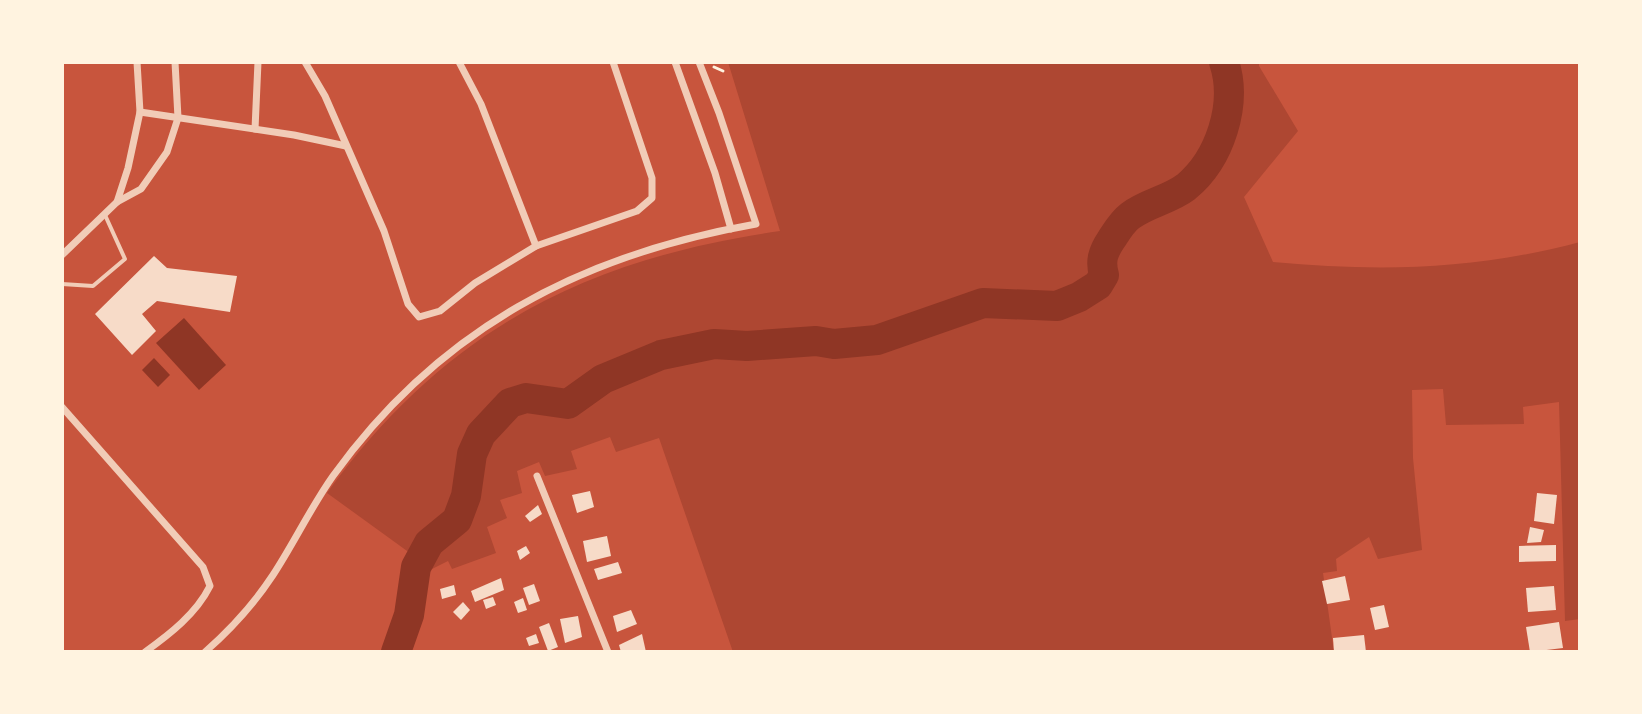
<svg xmlns="http://www.w3.org/2000/svg" width="1642" height="714" font-family="'Varela Round',sans-serif">
<style>
.green{fill:#ae4732}
.water{fill:#8f3625}
.lines{fill:none;stroke-linecap:round;stroke-linejoin:round}
.river{stroke:#8f3625;stroke-width:30}
.building{fill:#f7dbc8}
.path{stroke:#fff3e0;stroke-width:3}
.service{stroke:#f1ccb7;stroke-width:4}
.minor{stroke:#f1ccb7;stroke-width:7}
</style>
<rect width="100%" height="100%" fill="#c8553d"/>
<path class="green" d="M728,62H1259V66L1298,131L1244,197L1273,262C1380,272 1475,270 1580,242V619L1565,621L1559,402L1523,407L1524,424L1446,425L1443,389L1412,390L1413,458L1422,550L1378,559L1369,537L1336,559L1337,571L1323,573L1334,652H733L659,438L616,452L610,437L571,451L577,469L545,476L539,462L517,471L522,493L500,500L507,518L487,527L496,553L452,569L448,561L432,569L327,493C445,331 584,259 780,231Z"/>
<g class="water">
<polygon points="184,318 226,365 199,390 156,343"/>
<polygon points="154,358 170,375 158,387 142,370"/>
</g>
<g class="lines">
<path class="river" d="M396,652L409,615L416,567L429,543L457,520L466,496L472,454L481,434L510,403L526,398L568,404L603,379L661,355L714,344L747,346L816,341L834,344L877,340L983,303L1057,306L1079,297L1098,285L1104,275C1100,261 1103,252 1111,240C1117,231 1122,222 1130,216C1147,203 1169,200 1186,187C1220,159 1238,104 1224,62"/>
</g>
<g class="building">
<polygon points="154,256 167,268 237,276 230,312 157,301 142,314 156,331 132,355 95,314"/>
<polygon points="590,491 594,507 577,513 572,495"/>
<polygon points="1537,493 1557,495 1554,524 1534,521"/>
<polygon points="538,505 542,514 530,522 525,516"/>
<polygon points="1530,527 1544,530 1541,542 1527,543"/>
<polygon points="607,536 611,556 587,562 583,541"/>
<polygon points="1556,545 1556,561 1519,562 1519,546"/>
<polygon points="526,546 530,553 520,560 517,551"/>
<polygon points="618,562 622,573 598,580 594,569"/>
<polygon points="1345,576 1350,600 1327,604 1322,581"/>
<polygon points="501,578 504,590 475,602 471,591"/>
<polygon points="534,584 540,601 529,605 523,588"/>
<polygon points="454,585 456,595 442,599 440,589"/>
<polygon points="1554,586 1556,610 1528,612 1526,588"/>
<polygon points="493,597 496,605 486,609 483,600"/>
<polygon points="523,598 527,610 518,613 514,602"/>
<polygon points="463,602 470,610 461,620 453,612"/>
<polygon points="1384,605 1389,627 1375,630 1370,608"/>
<polygon points="631,610 637,624 617,632 613,616"/>
<polygon points="578,616 582,637 565,643 560,619"/>
<polygon points="1559,622 1563,648 1530,652 1526,627"/>
<polygon points="549,623 558,647 548,651 539,627"/>
<polygon points="536,634 539,643 529,646 526,638"/>
<polygon points="642,634 646,652 621,652 619,645"/>
<polygon points="1364,635 1366,652 1334,652 1333,638"/>
</g>
<g class="lines">
<polyline class="path" points="714,67 723,71"/>
<polyline class="service" points="62,284 93,286 125,259 105,215"/>
<g class="minor">
<polyline points="305,62 325,96 384,231 408,304 419,317 440,311 475,283 536,246 637,211 652,198 652,178 613,62"/>
<polyline points="459,62 481,104 536,246"/>
<polyline points="675,62 715,173 731,229"/>
<polyline points="140,112 294,135 346,146"/>
<polyline points="255,129 258,62"/>
<polyline points="117,202 128,168 140,112 137,62"/>
<polyline points="62,255 117,202 141,189 167,152 178,118 175,62"/>
<path d="M62,407L203,567L210,586C196,614 170,634 145,652"/>
<polyline points="537,476 608,652"/>
<path d="M205,652C231,629 254,604 273,575C294,543 311,507 333,476C439,329 580,255 756,224L719,113L699,62"/>
</g>
</g>
<rect width="1642" height="714" fill="none" stroke="#fff3e0" stroke-width="128"/>
</svg>
